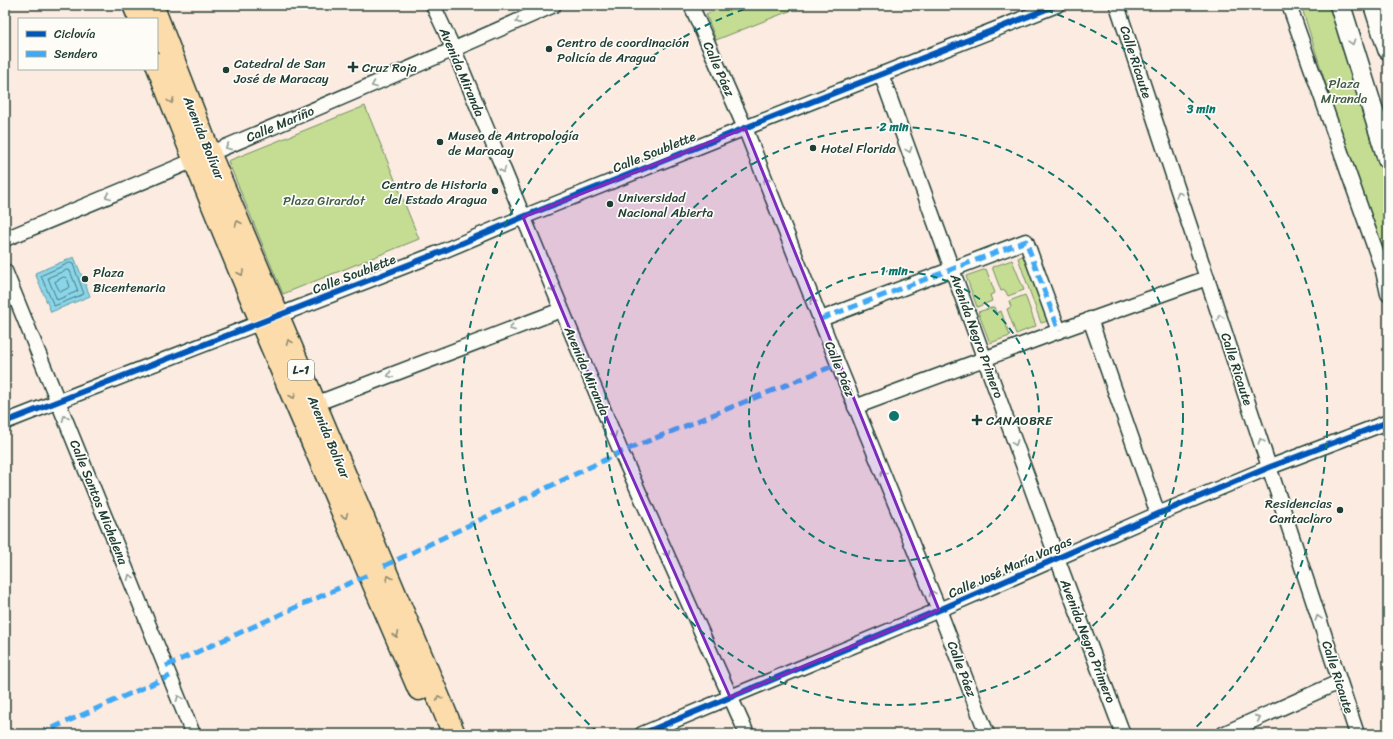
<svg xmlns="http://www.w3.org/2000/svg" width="1393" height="739" font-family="Sriracha,sans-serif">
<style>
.green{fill:#c5dd93;stroke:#728d64}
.water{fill:#8ad5ea;stroke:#5f98a1}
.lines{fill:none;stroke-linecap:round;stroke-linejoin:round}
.shore{stroke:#4a7a7d;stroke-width:1}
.street-casing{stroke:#1f3d34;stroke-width:17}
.secondary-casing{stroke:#1f3d34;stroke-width:23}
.primary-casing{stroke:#1f3d34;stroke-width:25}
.street{stroke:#fdfcf7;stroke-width:14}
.secondary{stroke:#fdfcf7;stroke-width:20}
.primary{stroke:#fddcac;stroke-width:22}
.quiet{stroke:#3fa9f5;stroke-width:5;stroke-dasharray:10 5;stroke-linecap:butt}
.cycleway-casing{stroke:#fdfcf7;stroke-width:8}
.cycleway{stroke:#0057b8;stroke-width:6}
.oneway{stroke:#8e9c96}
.oneway2{stroke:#8e8c70}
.marked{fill:#7b2cbf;fill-opacity:0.2;stroke:#7b2cbf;stroke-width:3;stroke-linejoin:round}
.ring{fill:none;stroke:#0f766e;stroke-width:2;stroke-dasharray:7 5}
.poi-dot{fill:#1f3d34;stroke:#fdfcf7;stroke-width:1.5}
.labels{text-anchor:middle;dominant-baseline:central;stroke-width:3.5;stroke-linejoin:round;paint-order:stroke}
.shield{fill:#fdfcf7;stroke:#62766e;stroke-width:1}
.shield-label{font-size:12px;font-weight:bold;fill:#1f3d34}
.poi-label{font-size:13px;fill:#1f3d34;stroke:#fdfcf7;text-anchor:start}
.street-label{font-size:13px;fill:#1f3d34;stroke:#fdfcf7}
.park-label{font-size:13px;fill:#405d47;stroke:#fdfcf7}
.centre{fill:#0f766e;stroke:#fdfcf7;stroke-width:2}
.ring-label{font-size:12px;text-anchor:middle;font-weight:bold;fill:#0f766e;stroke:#fdfcf7;stroke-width:3.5;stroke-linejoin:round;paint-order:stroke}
</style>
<rect width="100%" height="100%" fill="#fcebe0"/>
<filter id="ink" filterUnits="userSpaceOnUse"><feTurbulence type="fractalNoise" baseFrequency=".025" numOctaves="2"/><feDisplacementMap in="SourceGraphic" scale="8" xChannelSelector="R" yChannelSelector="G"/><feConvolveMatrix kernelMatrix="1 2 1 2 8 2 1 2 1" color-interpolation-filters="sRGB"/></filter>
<g filter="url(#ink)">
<g class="green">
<polygon points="728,5 790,5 792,10 716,40 706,14"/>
<polygon points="1301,5 1334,5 1388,176 1388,282"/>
<polygon points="365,106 419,239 283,294 228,161"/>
<polygon points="1024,255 1048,321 1041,323 1018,258"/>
<polygon points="1012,260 1024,290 1008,296 1005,290 1001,291 992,267"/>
<polygon points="986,269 995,293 990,295 992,301 977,307 966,276"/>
<polygon points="1025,295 1036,326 1016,334 1007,309 1011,307 1009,301"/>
<polygon points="994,307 996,313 1001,311 1010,336 990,343 978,312"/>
</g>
<polygon class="water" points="74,257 90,296 51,312 35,273"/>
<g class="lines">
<g class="shore">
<polygon points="70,263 73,264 84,294 54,306 41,276"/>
<polygon points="67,270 70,271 78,291 57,300 48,278"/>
<polygon points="64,277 67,278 70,287 60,292 55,282"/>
</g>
<g class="street-casing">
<g id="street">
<polyline points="433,5 454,50 621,452 747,734"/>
<polyline points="691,5 745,128 838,364 939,610 987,734"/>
<polyline points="1117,5 1357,734"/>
<polyline points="1289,5 1383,271 1388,294"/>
<polyline points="881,74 1057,558 1123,734"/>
<path d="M5,239C189,163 372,86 554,5"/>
<polyline points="5,271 193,734"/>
<polyline points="821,319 1026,241 1059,331"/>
<polyline points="1090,319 1158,514"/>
<polyline points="315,404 561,310"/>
<polyline points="855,407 1059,331 1207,278"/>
<polyline points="5,422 436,254 523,217 745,128 1057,5"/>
<polyline points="642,734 939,610 1158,514 1270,467 1388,422"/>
<polyline points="1223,734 1339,682"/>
</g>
</g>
<g class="secondary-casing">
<g id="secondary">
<polyline points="1340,5 1388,159"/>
<polyline points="1374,5 1388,49"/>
</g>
</g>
<g class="primary-casing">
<g id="primary">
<polyline points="134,5 140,19"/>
<polyline points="152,5 210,155 454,734"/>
<path d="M157,64C238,275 330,481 419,689"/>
</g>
</g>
<use href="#street" class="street"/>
<use href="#secondary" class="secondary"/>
<use href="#primary" class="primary"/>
<g class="quiet">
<polyline points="821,319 1026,241 1059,331"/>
<polyline points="384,566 621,452 838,364"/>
<polyline points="166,666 370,574"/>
<polyline points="39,734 170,676"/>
</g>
<g class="cycleway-casing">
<g id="cycleway">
<polyline points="5,422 436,254 523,217 745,128 1057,5"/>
<polyline points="642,734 939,610 1158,514 1270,467 1388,422"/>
</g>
</g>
<use href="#cycleway" class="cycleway"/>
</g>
<defs><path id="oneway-chevron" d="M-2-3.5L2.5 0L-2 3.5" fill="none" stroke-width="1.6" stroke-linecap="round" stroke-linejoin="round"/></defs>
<g class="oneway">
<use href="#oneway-chevron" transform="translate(518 21) rotate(156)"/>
<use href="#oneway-chevron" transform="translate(1352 42) rotate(73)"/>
<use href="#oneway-chevron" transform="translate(374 85) rotate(157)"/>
<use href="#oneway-chevron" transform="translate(228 147) rotate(157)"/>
<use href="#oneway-chevron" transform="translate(909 150) rotate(70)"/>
<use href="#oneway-chevron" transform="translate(503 170) rotate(68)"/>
<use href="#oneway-chevron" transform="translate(766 180) rotate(-111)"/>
<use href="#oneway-chevron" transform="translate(1179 194) rotate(-108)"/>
<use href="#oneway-chevron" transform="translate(108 196) rotate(158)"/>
<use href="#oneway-chevron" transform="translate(553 290) rotate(67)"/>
<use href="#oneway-chevron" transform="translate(813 301) rotate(-111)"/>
<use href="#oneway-chevron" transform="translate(1220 317) rotate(-108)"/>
<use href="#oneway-chevron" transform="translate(512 328) rotate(159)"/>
<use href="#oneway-chevron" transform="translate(390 375) rotate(159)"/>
<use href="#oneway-chevron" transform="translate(65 418) rotate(-112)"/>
<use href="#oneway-chevron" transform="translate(614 435) rotate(67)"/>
<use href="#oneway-chevron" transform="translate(1261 441) rotate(-108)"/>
<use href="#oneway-chevron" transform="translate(1015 443) rotate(70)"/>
<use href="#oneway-chevron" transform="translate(883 473) rotate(-112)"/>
<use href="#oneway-chevron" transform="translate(667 554) rotate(66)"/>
<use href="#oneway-chevron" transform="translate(130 577) rotate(-112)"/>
<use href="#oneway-chevron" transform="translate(932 593) rotate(-112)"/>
<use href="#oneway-chevron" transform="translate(1318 618) rotate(-108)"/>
<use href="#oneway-chevron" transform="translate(179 698) rotate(-112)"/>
<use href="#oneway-chevron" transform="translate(1258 718) rotate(-24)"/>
</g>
<g class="oneway2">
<use href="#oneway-chevron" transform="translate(171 101) rotate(69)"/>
<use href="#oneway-chevron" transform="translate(238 223) rotate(-113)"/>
<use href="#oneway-chevron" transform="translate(241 273) rotate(67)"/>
<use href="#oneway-chevron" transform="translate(289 342) rotate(-113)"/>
<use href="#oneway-chevron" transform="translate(293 396) rotate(67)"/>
<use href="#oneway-chevron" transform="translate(345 516) rotate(67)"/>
<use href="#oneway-chevron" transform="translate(389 578) rotate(-113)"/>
<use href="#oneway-chevron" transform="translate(396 635) rotate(67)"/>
<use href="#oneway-chevron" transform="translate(439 698) rotate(-113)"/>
</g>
</g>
<path class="marked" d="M745,128L939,610L730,697L621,452L523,217Z"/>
<g class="ring">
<circle cx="894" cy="416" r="145"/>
<circle cx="894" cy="416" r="289"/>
<path d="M598 733A434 434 0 0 1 753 6M1035 6A434 434 0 0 1 1190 733"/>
</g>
<g class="poi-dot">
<circle cx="549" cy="49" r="4"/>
<path d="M351 61h4v4h4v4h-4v4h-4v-4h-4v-4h4z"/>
<circle cx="226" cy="70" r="4"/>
<circle cx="440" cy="142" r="4"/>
<circle cx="813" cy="148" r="4"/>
<circle cx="495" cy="191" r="4"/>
<circle cx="610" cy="204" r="4"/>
<circle cx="85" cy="279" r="4"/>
<path d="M975 414h4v4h4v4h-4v4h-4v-4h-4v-4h4z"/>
<circle cx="1340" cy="510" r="4"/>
</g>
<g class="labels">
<rect class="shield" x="288" y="360" width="26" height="20" rx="3"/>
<g class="shield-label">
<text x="301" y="370">L-1</text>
</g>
<g class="poi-label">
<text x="557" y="42">Centro de coordinación<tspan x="557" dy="15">Policía de Aragua</tspan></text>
<text x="234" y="63">Catedral de San<tspan x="234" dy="15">José de Maracay</tspan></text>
<text x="362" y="67">Cruz Roja</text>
<text x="448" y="135">Museo de Antropología<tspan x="448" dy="15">de Maracay</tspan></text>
<text x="821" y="148">Hotel Florida</text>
<text x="487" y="184" text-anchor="end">Centro de Historia<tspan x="487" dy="15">del Estado Aragua</tspan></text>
<text x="618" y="197">Universidad<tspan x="618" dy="15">Nacional Abierta</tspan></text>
<text x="93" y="272">Plaza<tspan x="93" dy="15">Bicentenaria</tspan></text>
<text x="986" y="420">CANAOBRE</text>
<text x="1332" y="503" text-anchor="end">Residencias<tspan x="1332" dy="15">Cantaclaro</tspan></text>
</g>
<g class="street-label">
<text transform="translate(1136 62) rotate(72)">Calle Ricaute</text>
<text transform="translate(719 69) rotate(66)">Calle Páez</text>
<text transform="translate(462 72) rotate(67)">Avenida Miranda</text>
<text transform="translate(280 124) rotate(-23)">Calle Mariño</text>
<text transform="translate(204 138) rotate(68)">Avenida Bolívar</text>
<text transform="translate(654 152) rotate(-22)">Calle Soublette</text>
<text transform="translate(354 274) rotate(-21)">Calle Soublette</text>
<text transform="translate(977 336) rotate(70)">Avenida Negro Primero</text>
<text transform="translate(840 369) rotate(68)">Calle Páez</text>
<text transform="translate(1237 369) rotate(72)">Calle Ricaute</text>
<text transform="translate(587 371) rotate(67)">Avenida Miranda</text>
<text transform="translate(329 437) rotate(67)">Avenida Bolívar</text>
<text transform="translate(99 502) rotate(68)">Calle Santos Michelena</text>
<text transform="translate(1010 567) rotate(-24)">Calle José María Vargas</text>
<text transform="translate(1088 641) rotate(69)">Avenida Negro Primero</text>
<text transform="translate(962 669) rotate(69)">Calle Páez</text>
<text transform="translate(1338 677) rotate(72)">Calle Ricaute</text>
</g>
<g class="park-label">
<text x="1344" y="83">Plaza<tspan x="1344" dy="15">Miranda</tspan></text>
<text x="324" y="200">Plaza Girardot</text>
</g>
</g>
<circle cx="894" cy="416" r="6" class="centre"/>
<g class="ring-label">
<text x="1201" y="113">3 min</text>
<text x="894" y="131">2 min</text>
<text x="894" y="275">1 min</text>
</g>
<rect width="1393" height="739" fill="none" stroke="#fdfcf7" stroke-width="20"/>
<rect x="10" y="10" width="1373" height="719" fill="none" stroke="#1f3d34" stroke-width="1.5" filter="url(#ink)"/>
<rect x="18" y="18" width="140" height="52" fill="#fdfcf7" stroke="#a4b0a9"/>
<rect x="26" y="31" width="20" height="6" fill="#0057b8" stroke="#a4b0a9"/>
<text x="54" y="38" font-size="12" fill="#1f3d34">Ciclovía</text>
<rect x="26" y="51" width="20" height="6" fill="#3fa9f5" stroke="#a4b0a9"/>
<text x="54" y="58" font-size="12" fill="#1f3d34">Sendero</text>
</svg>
